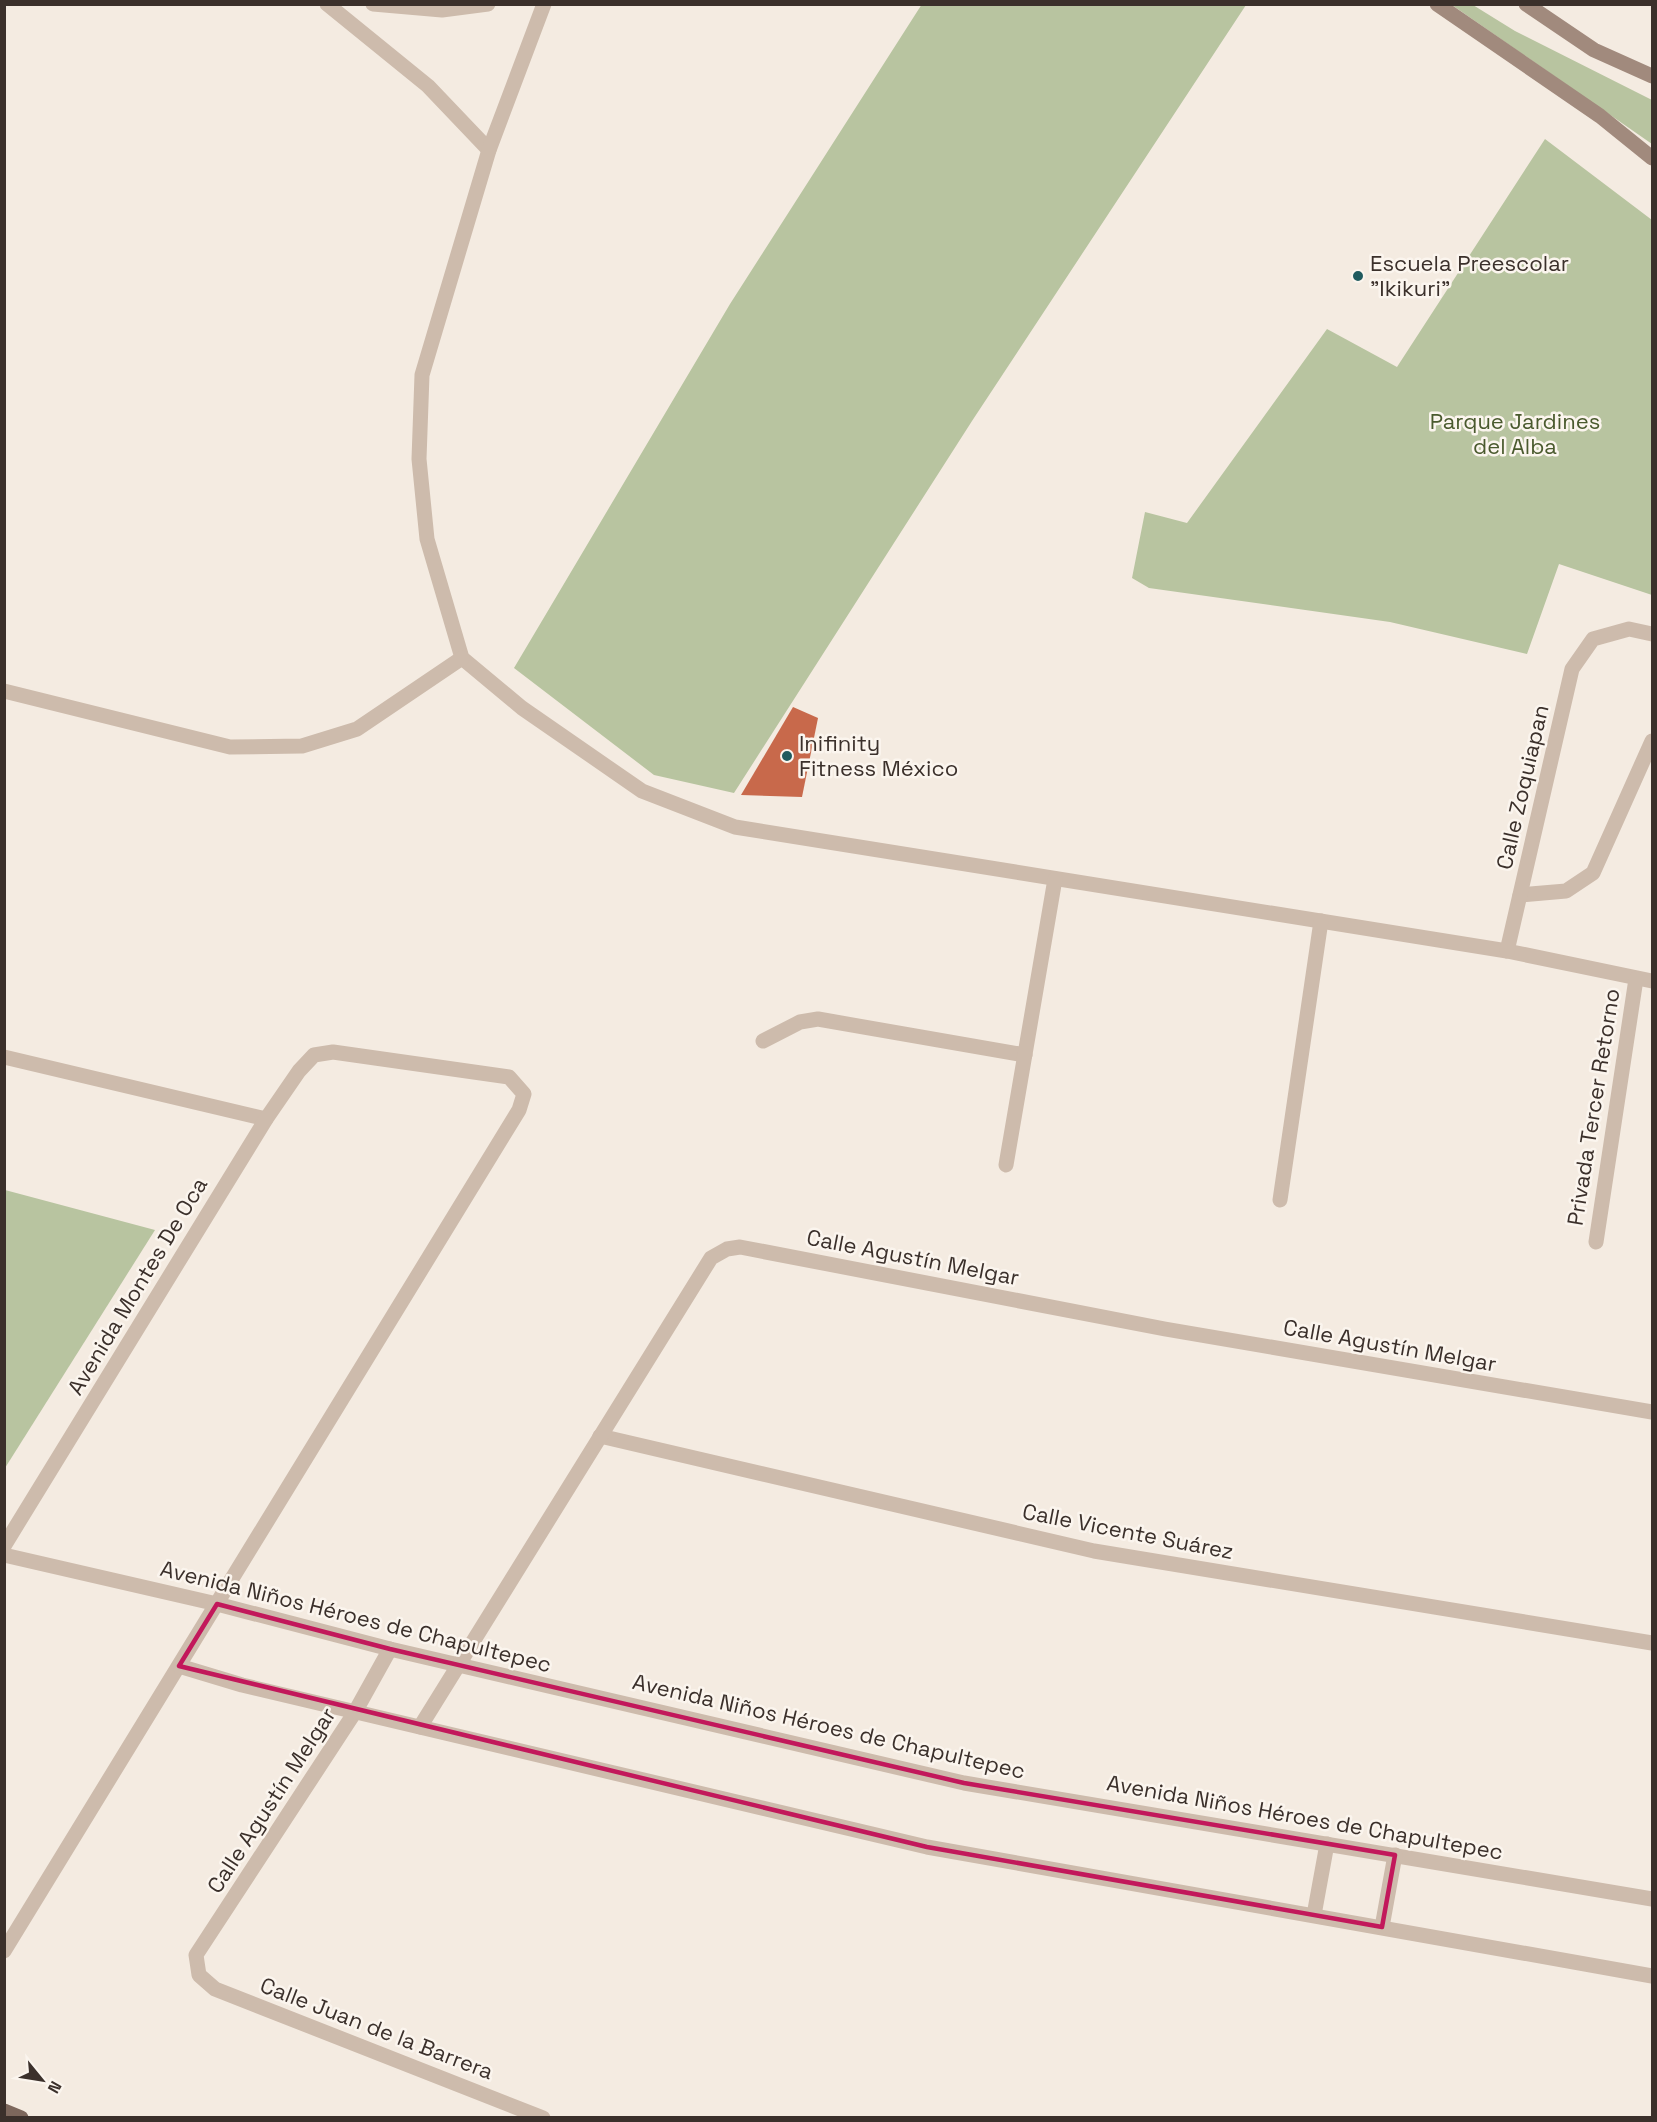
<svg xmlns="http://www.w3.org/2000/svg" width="1657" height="2122" font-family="'Space Grotesk',sans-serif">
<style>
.green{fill:#b8c4a0}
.building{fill:#c8694b}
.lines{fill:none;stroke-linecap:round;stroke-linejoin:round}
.lane{stroke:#cdbbac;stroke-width:15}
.street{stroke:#cdbbac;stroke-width:15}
.secondary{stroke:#a18a7d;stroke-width:15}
.primary{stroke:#7d675c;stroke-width:15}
.marked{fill:none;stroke:#c2185b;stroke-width:4.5;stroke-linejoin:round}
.poi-dot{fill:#1f5a5e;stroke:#fbf5ee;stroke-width:2}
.labels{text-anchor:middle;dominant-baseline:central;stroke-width:5;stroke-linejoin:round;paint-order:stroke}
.poi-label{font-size:22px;fill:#3b302b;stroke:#fbf5ee;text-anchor:start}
.park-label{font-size:22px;fill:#4a5a2e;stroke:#fbf5ee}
.street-label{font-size:22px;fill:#3b302b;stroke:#fbf5ee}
</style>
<rect width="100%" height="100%" fill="#f4ebe1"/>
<g class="green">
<polygon points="922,4 1246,5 972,421 734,793 654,775 514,668 730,304"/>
<polygon points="1452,5 1473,5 1515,31 1652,100 1652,144"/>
<polygon points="1545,139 1652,220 1652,595 1559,564 1527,654 1390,622 1149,588 1132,578 1145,512 1187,523 1327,329 1397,367"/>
<polygon points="5,1190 155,1230 5,1468 4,1190"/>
</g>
<polygon class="building" points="793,707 818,718 802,797 741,795"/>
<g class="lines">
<polyline class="lane" points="1520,895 1566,891 1593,873 1652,741"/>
<g class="street">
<polyline points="327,4 428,86 489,150"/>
<polyline points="373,4 442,10 488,4"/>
<polyline points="544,4 489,150 422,375 419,459 427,539 462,658 522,708 642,791 735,827 1507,951 1652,981"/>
<polyline points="4,691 230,747 302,746 357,729 462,658"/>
<polyline points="1507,951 1572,669 1593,639 1629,629 1652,634"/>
<polyline points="763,1041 800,1022 818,1019 1025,1055"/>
<polyline points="4,1057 266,1119"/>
<polyline points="1006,1165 1055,879"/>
<polyline points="1280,1200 1321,921"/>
<polyline points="1596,1242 1636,979"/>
<polyline points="600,1436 1094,1551 1652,1643"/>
<polyline points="4,1546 266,1119 299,1071 314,1055 333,1052 509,1077 524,1094 519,1110 4,1951"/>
<polyline points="4,1555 217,1604 390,1649 964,1783 1652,1899"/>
<polyline points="390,1649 355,1712 196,1955 199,1975 215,1989 543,2118"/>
<polyline points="179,1666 242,1685 927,1847 1652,1976"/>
<polyline points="420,1727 711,1258 727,1249 740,1247 1165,1329 1652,1412"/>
<polyline points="1314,1915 1327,1844"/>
<polyline points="1382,1927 1395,1855"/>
</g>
<g class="secondary">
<polyline points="1437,4 1600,116 1652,158"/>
<polyline points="1526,4 1594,50 1652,76"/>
</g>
<polyline class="primary" points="4,2111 21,2118"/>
</g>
<path class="marked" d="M217,1604L390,1649L964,1783L1395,1855L1382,1927L927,1847L179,1666Z"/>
<g class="poi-dot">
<circle cx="1358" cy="276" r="6"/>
<circle cx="787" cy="756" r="6"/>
</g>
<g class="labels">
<g class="poi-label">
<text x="1370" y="263">Escuela Preescolar<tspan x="1370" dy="25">"Ikikuri"</tspan></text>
<text x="799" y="743">Inifinity<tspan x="799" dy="25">Fitness México</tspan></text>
</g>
<g class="park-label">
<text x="1515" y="421">Parque Jardines<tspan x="1515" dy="25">del Alba</tspan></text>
</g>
<g class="street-label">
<text transform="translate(1522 787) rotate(-77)">Calle Zoquiapan</text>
<text transform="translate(1593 1107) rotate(-81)">Privada Tercer Retorno</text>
<text transform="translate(913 1257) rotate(11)">Calle Agustín Melgar</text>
<text transform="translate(137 1286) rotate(-59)">Avenida Montes De Oca</text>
<text transform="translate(1390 1345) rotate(10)">Calle Agustín Melgar</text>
<text transform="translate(1128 1531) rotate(11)">Calle Vicente Suárez</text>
<text transform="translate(356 1616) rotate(14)">Avenida Niños Héroes de Chapultepec</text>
<text transform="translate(829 1726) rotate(13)">Avenida Niños Héroes de Chapultepec</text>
<text transform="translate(271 1800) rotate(-57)">Calle Agustín Melgar</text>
<text transform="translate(1305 1817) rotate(10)">Avenida Niños Héroes de Chapultepec</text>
<text transform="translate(377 2028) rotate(21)">Calle Juan de la Barrera</text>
</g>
</g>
<rect width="1657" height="2122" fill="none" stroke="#3b302b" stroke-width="12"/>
<g transform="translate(42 2080) rotate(120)" stroke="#fbf5ee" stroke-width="4.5" paint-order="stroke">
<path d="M0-4.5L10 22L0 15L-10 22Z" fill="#3b302b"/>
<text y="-9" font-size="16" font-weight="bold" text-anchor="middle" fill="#3b302b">N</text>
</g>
</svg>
